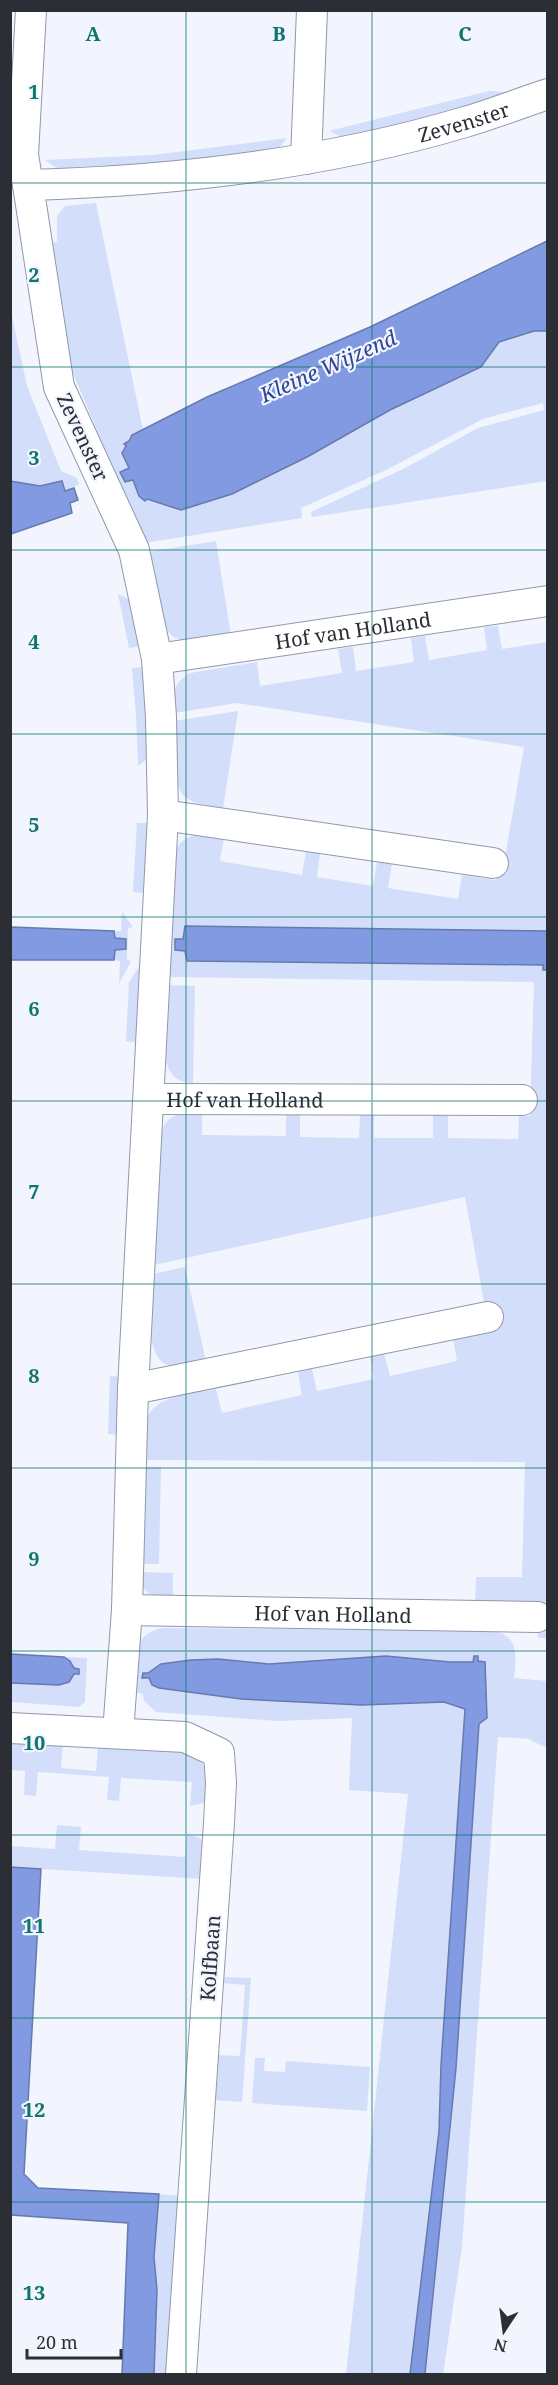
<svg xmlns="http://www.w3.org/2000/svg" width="558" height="2385" font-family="'Noto Serif',serif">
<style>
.green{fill:#d3defb}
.water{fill:#819ae1;stroke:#677aad;stroke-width:1.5}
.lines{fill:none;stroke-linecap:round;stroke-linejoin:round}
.street-casing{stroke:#9198aa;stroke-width:32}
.street{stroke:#fff;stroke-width:30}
.grid{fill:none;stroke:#0f766e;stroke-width:1.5;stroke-opacity:0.55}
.labels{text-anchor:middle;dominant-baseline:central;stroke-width:4.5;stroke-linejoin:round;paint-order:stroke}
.street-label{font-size:20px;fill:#2b2e35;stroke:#f2f5fd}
.water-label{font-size:21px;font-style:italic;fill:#2f4597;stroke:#f2f5fd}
.grid-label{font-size:20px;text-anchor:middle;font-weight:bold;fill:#0f766e;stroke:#f2f5fd;stroke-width:4.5;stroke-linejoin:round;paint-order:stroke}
</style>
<rect width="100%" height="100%" fill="#f2f5fd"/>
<g class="green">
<polygon points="489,91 516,93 453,114 342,137 329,131"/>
<polygon points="287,138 279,148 230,158 68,170 58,169 45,160 153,155"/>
<path d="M96,203L143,430C134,434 131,440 124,444L126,445L123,453L129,468L121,472L133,479L139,496L146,501L147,499L181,510L232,494L307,457L390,410L481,367L499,342L534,331H547V481L312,517L311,512L403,469L478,428L544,410L543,403L483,419L386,470L301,508L302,518L144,543L70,366L47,243L57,242V216L65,206Z"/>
<polygon points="10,307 27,386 61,471 77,478 79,484 65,492 61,481 40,486 11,481"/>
<polygon points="216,541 231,636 187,643 172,636 163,625 147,552"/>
<polygon points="118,594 131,600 140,646 129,648"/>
<path d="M498,626L502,649L547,642V1639L538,1637L537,1620L475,1606L476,1577H522L525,1462L144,1460C145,1448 143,1432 146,1421C154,1394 193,1394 216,1389L222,1413L302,1395L298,1372L312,1369L317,1391L374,1379L370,1356L384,1353L390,1376L457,1361L453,1338L486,1313L465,1197L154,1265L159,1141C165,1113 176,1114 202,1112V1135L286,1136V1113H300V1137L359,1138L360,1114H374V1138H433V1115L448,1116V1138L518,1139L519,1116H530L534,982L168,977L176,848C191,829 203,835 224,838L220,861L302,875L306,851L320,853L317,877L373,886L377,862L392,864L388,888L458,899L462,875L496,880L501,852H506L524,747L237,703L174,713C173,693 172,684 190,673L257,662L260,686L342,673L338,649L353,647L356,671L414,662L411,638L425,636L429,660L487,650L484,627Z"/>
<polygon points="143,667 149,757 138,766 136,714 132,668"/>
<path d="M238,711L223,808C203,804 182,805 177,782L174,721Z"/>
<polygon points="137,823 148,823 145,893 133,892"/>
<polygon points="122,912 133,927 128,928 127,960 131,961 119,984 120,961 114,960 114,950 125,949 115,938 114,931 121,931"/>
<polygon points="142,961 139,1043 126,1041 129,983"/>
<path d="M167,985L195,986L193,1083C150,1083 166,1014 167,985Z"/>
<path d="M185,1267L206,1361C196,1362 183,1367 173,1366C140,1363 152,1296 153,1274Z"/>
<polygon points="110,1376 122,1377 120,1435 108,1434"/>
<polygon points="144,1467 161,1467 159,1564 140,1564"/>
<path d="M139,1572L173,1573V1602C152,1596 142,1596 139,1572Z"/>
<path d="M162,1628L493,1631C520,1637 516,1656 514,1678L547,1681V1748L530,1740L533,1739L498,1737L462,2247L443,2374H425L456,2068L479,1724L487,1718L484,1678L474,1656L473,1662H450L386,1656L269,1664L242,1661L155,1668L148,1673H143L142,1678H149L159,1688L241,1699L361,1705L444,1702L465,1709L441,2065L439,2131L410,2374H346L408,1794L349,1790L352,1718L278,1721L156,1712L144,1701L143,1694L134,1692C135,1664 128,1636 162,1628Z"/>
<path d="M64,1657L87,1658L85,1702L79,1707L11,1702V1683L59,1685L69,1682C75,1672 74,1664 64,1657Z"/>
<polygon points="10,1740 63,1744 61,1768 96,1771 98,1745 186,1751 194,1754 208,1771 208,1797 203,1803 190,1806 192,1782 121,1778 119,1801 107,1800 109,1777 38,1772 36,1796 24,1795 25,1771 11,1770"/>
<polygon points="57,1825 81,1827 79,1850 185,1857 187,1834 200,1838 205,1844 203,1879 11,1867 10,1846 55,1849"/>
<polygon points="223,1977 251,1978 242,2102 214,2100 217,2055 240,2056 245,1985 222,1983"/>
<polygon points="255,2058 265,2058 264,2071 285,2072 286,2061 370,2067 367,2111 252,2103"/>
<polygon points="159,2194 181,2196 168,2374 154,2374 157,2290 154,2257"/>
</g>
<g class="water">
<polygon points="547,241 547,331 534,331 499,342 481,367 390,410 307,457 232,494 181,510 147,499 145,501 139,496 133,480 125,482 120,472 129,468 122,453 126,446 124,444 129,441 132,435 207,397 370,327"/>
<polygon points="10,481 40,486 62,481 65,491 74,488 78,500 70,503 72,513 11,534"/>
<polygon points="185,926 547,931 547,970 543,970 543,965 187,961 185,951 175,950 175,939 183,939"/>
<polygon points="11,927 114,931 115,938 126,939 126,949 115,950 114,960 11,960"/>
<polygon points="11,1654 64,1657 70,1661 74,1668 79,1669 79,1674 74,1674 69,1682 59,1685 11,1683"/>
<polygon points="386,1656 450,1662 473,1662 474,1656 478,1656 478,1661 485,1662 487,1718 479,1724 456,2068 425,2374 410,2374 439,2131 441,2065 465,1709 444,1702 361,1705 241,1699 159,1688 152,1685 149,1678 142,1678 143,1673 148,1673 161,1664 191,1660 218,1659 269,1664"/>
<polygon points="10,1867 41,1869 24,2174 38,2188 159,2194 154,2257 157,2290 154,2374 122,2374 128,2223 11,2215"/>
</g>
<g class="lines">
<g class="street-casing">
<g id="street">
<polyline points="306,159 312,10"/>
<polyline points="28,185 23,155 31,10"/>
<path id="s1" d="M157,659L548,601"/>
<polyline points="163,815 493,863"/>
<path id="s2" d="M149,1099L522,1100"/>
<polyline points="133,1389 488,1317"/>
<path id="s3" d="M127,1610L537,1617"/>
<polyline points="10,1728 185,1737 219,1753 221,1783 219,1823 181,2374"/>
<path id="s4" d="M118,1733L127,1610L133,1389L163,815L161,717L157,659L134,550L59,387L28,185C175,181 324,164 465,122C493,114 520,103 548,94"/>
</g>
</g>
<use href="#street" class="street"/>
</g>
<path class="grid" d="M186,10V2374M372,10V2374M10,183H548M10,367H548M10,550H548M10,734H548M10,917H548M10,1101H548M10,1284H548M10,1468H548M10,1651H548M10,1835H548M10,2018H548M10,2202H548"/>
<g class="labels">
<g class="street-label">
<text stroke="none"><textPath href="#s4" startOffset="2012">Zevenster</textPath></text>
<text transform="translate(83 437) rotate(65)">Zevenster</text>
<text stroke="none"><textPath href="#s1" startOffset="198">Hof van Holland</textPath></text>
<text stroke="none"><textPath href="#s2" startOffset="96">Hof van Holland</textPath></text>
<text stroke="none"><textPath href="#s3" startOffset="206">Hof van Holland</textPath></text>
<text transform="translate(210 1958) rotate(-86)">Kolfbaan</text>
</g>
<g class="water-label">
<text transform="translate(328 366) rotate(-24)">Kleine Wijzend</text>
</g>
</g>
<g class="grid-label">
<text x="93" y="41">A</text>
<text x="279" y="41">B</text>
<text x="465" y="41">C</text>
<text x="34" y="99">1</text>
<text x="34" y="282">2</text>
<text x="34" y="465">3</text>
<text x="34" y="649">4</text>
<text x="34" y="832">5</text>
<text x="34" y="1016">6</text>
<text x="34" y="1199">7</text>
<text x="34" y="1383">8</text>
<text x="34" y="1566">9</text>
<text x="34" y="1750">10</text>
<text x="34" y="1933">11</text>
<text x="34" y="2117">12</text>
<text x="34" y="2300">13</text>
</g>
<rect width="558" height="2385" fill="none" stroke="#2b2e35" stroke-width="24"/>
<g transform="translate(504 2331) rotate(193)" stroke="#f2f5fd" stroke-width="4.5" paint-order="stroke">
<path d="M0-4.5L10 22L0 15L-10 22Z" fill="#2b2e35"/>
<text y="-9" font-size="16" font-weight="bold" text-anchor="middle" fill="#2b2e35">N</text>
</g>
<path d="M27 2349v9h94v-9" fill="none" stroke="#2b2e35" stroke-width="3"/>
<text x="36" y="2349" font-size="18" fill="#2b2e35" stroke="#f2f5fd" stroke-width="4.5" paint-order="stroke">20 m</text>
</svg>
